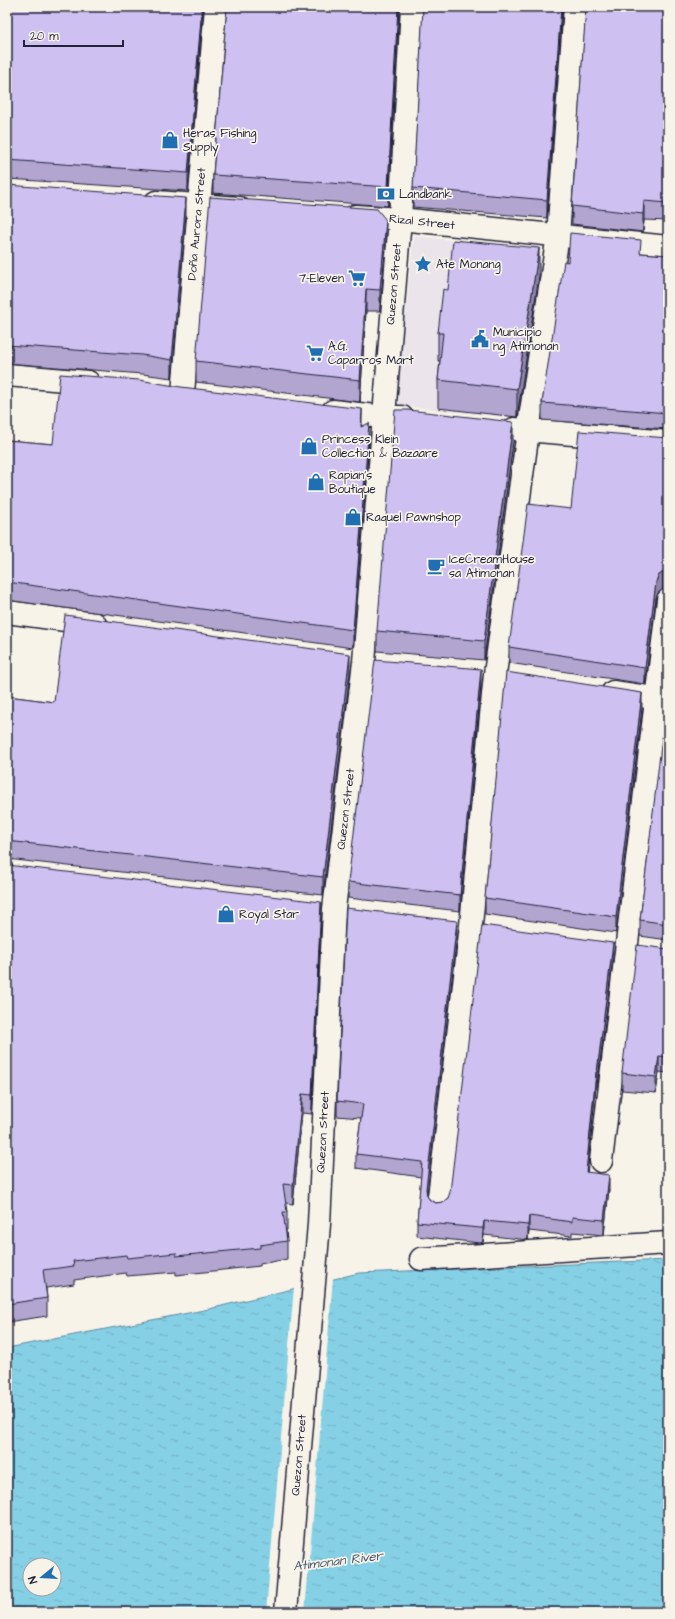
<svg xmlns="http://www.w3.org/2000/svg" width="675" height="1619" font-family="'Architects Daughter',sans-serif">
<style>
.built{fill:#ebe4eb}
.water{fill:url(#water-ripples);stroke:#5d8aa1;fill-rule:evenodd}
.pier{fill:#f7f3e8}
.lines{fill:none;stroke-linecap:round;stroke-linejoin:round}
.pedestrian-casing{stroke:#22223b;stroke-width:25}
.minor-casing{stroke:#22223b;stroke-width:25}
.tertiary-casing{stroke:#22223b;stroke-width:25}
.secondary-casing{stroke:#22223b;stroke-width:25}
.pedestrian{stroke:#f7f3e8;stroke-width:22}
.minor{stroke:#f7f3e8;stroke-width:22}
.tertiary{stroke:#f7f3e8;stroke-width:22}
.secondary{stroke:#f7f3e8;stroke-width:22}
.wall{fill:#b2a5d0;stroke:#22223b}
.shaded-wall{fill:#9186a9;stroke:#22223b}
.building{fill:#cfc0f2;stroke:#22223b}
.labels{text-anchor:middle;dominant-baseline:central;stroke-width:3.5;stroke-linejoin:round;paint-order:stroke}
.poi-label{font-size:12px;fill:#22223b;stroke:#f7f3e8;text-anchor:start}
.street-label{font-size:12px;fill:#22223b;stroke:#f7f3e8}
.water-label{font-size:13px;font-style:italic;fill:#40566e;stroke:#f7f3e8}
</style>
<defs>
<pattern id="water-ripples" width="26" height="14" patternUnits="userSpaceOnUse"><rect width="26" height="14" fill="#85d0e5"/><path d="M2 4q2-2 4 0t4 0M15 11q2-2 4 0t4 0" fill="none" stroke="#73b2c5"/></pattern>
</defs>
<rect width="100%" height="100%" fill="#f7f3e8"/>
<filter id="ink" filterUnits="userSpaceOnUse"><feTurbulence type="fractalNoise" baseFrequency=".025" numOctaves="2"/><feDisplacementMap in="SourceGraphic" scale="8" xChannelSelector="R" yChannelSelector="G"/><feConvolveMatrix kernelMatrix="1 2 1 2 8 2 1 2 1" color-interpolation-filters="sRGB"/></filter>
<g filter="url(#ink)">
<polygon class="built" points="414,236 540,250 521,419 395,405"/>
<path class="water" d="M668,1260V1612H7V1348L209,1309L359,1273ZM30,1565H54V1589H30Z"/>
<polygon class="pier" points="333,1278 305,1612 266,1612 294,1287"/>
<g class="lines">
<g class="pedestrian-casing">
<polyline id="pedestrian" points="421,1259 668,1243"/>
</g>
<g class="minor-casing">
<g id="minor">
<polyline points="7,375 88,382"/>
<polyline points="183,393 216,7"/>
<polyline points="333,411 384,417 402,417"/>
<polyline points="514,429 668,442"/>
<polyline points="7,612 95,624"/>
<polyline points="613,692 668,700"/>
<polyline points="601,1161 668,600"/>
<polyline points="438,1205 471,925 495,674 528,431 558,235 575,7"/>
</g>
</g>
<g class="tertiary-casing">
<g id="tertiary">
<polyline points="156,202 239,208"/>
<polyline points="286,1612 319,1224 334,909 364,662 400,219 355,216"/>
</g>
</g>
<g class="secondary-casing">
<polyline id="secondary" points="412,7 400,219 668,247"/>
</g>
<use href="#pedestrian" class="pedestrian"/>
<use href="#minor" class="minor"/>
<use href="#tertiary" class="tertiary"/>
<use href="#secondary" class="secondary"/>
</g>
<g class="wall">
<polygon points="7,7 203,7 188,191 8,179"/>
<polygon points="227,7 399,7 388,206 213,193 213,175"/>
<polygon points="562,7 547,218 413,207 413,188"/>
<polygon points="668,7 668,221 644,220 643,232 572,224 572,206"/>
<polygon points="7,185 186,216 172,378 142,374 7,363"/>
<polygon points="386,242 380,311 366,311 360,402 196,382 196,361"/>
<polygon points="641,253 668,255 668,429 542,420 542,403 568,262"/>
<polygon points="539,276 517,417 438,408 438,380 440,361 438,361 438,333 448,290"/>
<polygon points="362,426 369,441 353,648 7,600 7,440 53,444"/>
<polygon points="668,438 668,588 663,589 658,593 656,598 645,684 509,663 509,647 571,509"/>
<polygon points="513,442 484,660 377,651 377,631"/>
<polygon points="350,673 323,895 7,859 7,696 54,702"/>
<polygon points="481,685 460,911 348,898 348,882"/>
<polygon points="668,696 668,940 640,936 640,920"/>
<polygon points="642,709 616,933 485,914 485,898"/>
<polygon points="7,865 321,920 312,1114 302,1113 293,1204 285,1203 287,1212 287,1230 286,1230 287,1241 287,1259 260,1264 260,1266 176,1275 176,1272 127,1276 126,1273 74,1280 74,1284 46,1288 47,1298 47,1316 7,1322"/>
<polygon points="457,936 427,1196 430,1200 436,1203 443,1202 448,1198 613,958 597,1087 596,1087 587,1172 609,1189 604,1235 572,1232 572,1236 529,1231 528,1240 484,1235 483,1242 480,1243 417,1236 417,1222 421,1177 356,1168 356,1154 361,1118 337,1116 337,1101"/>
<polygon points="666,949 668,949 668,1073 659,1072 656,1093 622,1090 622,1073"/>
</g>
<g class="shaded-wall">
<polygon points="202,7 203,7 188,191 188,173"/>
<polygon points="398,7 399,7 388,206 388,187"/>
<polygon points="561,7 562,7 547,218 547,200"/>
<rect x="7" y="160" width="1" height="19"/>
<polygon points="186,198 186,216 172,378 172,360"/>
<polygon points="644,201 644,220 643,232 643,214"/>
<polygon points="386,220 386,242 380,311 380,290"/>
<polygon points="539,248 539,276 517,417 517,389"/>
<polygon points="366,289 366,311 360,402 360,380"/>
<polygon points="8,344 8,363 7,363 7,345"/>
<polygon points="362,409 362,427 361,427"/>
<polygon points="513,422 513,442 484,660 484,641"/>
<polygon points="369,423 369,441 353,648 353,630"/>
<polygon points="663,572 663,589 658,593 656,598 645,684 645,668 656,582 658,576"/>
<polygon points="350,654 350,673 323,895 323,877"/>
<polygon points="481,669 481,685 460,911 460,895"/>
<polygon points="642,693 642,709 616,933 616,917"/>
<polygon points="321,902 321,920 312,1114 312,1095"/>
<polygon points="457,921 457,936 426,1204 426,1189"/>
<polygon points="613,943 613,958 597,1087 597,1072"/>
<polygon points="659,1056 659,1072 656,1093 656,1077"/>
<polygon points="596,1072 596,1087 586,1186 586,1172"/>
<polygon points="302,1094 302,1113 293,1204 293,1185"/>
<polygon points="609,1175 609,1189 604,1235 604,1220"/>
<polygon points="529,1216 529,1231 528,1240 528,1225"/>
<polygon points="484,1221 484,1235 483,1242 483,1228"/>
</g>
<g class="building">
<polygon points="7,7 202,7 188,173 7,160"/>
<polygon points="227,7 398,7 388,187 213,175"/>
<polygon points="423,7 561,7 547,200 413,188"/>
<polygon points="586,7 668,7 668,203 644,201 643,214 572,206"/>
<polygon points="7,185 186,198 172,360 142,355 7,345"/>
<polygon points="210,197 377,209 386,220 380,290 366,289 360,380 196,361"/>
<polygon points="570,233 641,240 640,253 668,255 668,413 542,403 564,261 568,262"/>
<polygon points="453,240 539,248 517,389 438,380 443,333 438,333 443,289 448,290"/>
<polygon points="60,374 139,380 181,387 362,409 361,427 369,423 353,630 7,582 7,440 53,444"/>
<polygon points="395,410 408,410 513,422 484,641 377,631"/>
<polygon points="579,431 668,438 668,571 663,572 658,576 656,582 645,668 509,647 528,504 571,509"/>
<polygon points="65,615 350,654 323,877 7,841 7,696 54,702"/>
<polygon points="375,660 481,669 460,895 348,882"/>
<polygon points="506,672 642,693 616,917 485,898"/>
<polygon points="667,696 668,696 668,924 640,920"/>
<polygon points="7,865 321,902 312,1095 302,1094 293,1185 283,1184 287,1212 283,1212 287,1241 260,1245 260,1248 176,1256 176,1253 127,1258 126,1255 73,1261 74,1266 43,1270 47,1298 7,1304"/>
<polygon points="346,908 457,921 426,1189 427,1196 430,1200 436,1203 443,1202 448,1198 450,1192 482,925 613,943 597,1072 596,1072 586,1172 609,1175 604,1220 572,1217 572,1222 529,1216 528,1225 484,1221 483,1228 480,1228 417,1222 422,1162 356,1154 363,1104 337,1101"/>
<polygon points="637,945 668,949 668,1057 659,1056 656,1077 622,1073"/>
</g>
</g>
<defs>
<g id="shop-bare" transform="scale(1.38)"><path d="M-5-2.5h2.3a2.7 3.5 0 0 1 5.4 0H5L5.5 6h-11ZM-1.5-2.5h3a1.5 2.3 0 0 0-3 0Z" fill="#1f6fb2" stroke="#f7f3e8" stroke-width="2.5" paint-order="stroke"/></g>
<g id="bank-bare" transform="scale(1.38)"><path d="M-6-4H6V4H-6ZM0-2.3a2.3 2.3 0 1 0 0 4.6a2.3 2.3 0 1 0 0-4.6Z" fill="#1f6fb2" stroke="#f7f3e8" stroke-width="2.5" paint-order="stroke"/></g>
<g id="sight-bare" transform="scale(1.38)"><path d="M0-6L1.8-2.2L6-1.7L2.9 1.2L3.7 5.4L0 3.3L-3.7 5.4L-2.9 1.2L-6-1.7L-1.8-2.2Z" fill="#1f6fb2" stroke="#f7f3e8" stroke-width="2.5" paint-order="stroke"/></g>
<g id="supermarket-bare" transform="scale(1.38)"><path d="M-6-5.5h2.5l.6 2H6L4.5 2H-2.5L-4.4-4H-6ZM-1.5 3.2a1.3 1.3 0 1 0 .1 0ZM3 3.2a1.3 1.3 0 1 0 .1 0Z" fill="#1f6fb2" stroke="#f7f3e8" stroke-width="2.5" paint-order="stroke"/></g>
<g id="civic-bare" transform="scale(1.38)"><path d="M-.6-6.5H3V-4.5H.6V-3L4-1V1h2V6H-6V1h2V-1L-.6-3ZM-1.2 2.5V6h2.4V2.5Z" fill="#1f6fb2" stroke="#f7f3e8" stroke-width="2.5" paint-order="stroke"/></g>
<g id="cafe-bare" transform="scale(1.38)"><path d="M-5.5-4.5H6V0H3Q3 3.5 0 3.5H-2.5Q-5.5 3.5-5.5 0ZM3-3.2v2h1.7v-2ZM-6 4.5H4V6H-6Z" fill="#1f6fb2" stroke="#f7f3e8" stroke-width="2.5" paint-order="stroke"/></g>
</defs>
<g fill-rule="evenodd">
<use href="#shop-bare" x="170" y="140"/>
<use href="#bank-bare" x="386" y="194"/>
<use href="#sight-bare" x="423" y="264"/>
<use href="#supermarket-bare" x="357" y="278"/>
<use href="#civic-bare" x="480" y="339"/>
<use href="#supermarket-bare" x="315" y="353"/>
<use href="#shop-bare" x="309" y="446"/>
<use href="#shop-bare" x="316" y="482"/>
<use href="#shop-bare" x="353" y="517"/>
<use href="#cafe-bare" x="436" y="566"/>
<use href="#shop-bare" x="226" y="914"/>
</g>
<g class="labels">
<g class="poi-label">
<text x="183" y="133">Heras Fishing<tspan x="183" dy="14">Supply</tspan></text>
<text x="399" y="194">Landbank</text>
<text x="436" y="264">Ate Monang</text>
<text x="344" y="278" text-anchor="end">7-Eleven</text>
<text x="493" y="332">Municipio<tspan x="493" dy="14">ng Atimonan</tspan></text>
<text x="328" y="346">A.G.<tspan x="328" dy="14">Caparros Mart</tspan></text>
<text x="322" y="439">Princess Klein<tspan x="322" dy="14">Collection &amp; Bazaare</tspan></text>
<text x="329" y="475">Rapian's<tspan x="329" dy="14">Boutique</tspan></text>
<text x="366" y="517">Raquel Pawnshop</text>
<text x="449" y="559">IceCreamHouse<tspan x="449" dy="14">sa Atimonan</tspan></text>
<text x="239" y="914">Royal Star</text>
</g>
<g class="street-label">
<text transform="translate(422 222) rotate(6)">Rizal Street</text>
<text transform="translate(197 224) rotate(-85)">Doña Aurora Street</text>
<text transform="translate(394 284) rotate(-85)">Quezon Street</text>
<text transform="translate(346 809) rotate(-83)">Quezon Street</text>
<text transform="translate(323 1132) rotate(-87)">Quezon Street</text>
<text transform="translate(299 1455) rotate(-85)">Quezon Street</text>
</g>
<g class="water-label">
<text transform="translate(338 1561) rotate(-7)">Atimonan River</text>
</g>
</g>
<rect width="675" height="1619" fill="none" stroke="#f7f3e8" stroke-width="24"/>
<rect x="12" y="12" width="651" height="1595" fill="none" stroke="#22223b" stroke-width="1.5" filter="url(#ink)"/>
<g transform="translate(42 1577) rotate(252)"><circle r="19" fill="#f7f3e8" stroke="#a29fa3"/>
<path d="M0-3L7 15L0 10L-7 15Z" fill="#1f6fb2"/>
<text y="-6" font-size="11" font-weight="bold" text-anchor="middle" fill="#22223b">N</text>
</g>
<path d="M24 40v6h99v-6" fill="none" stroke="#22223b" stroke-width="2"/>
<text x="30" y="40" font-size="12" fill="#22223b" stroke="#f7f3e8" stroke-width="3" paint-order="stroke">20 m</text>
</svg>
